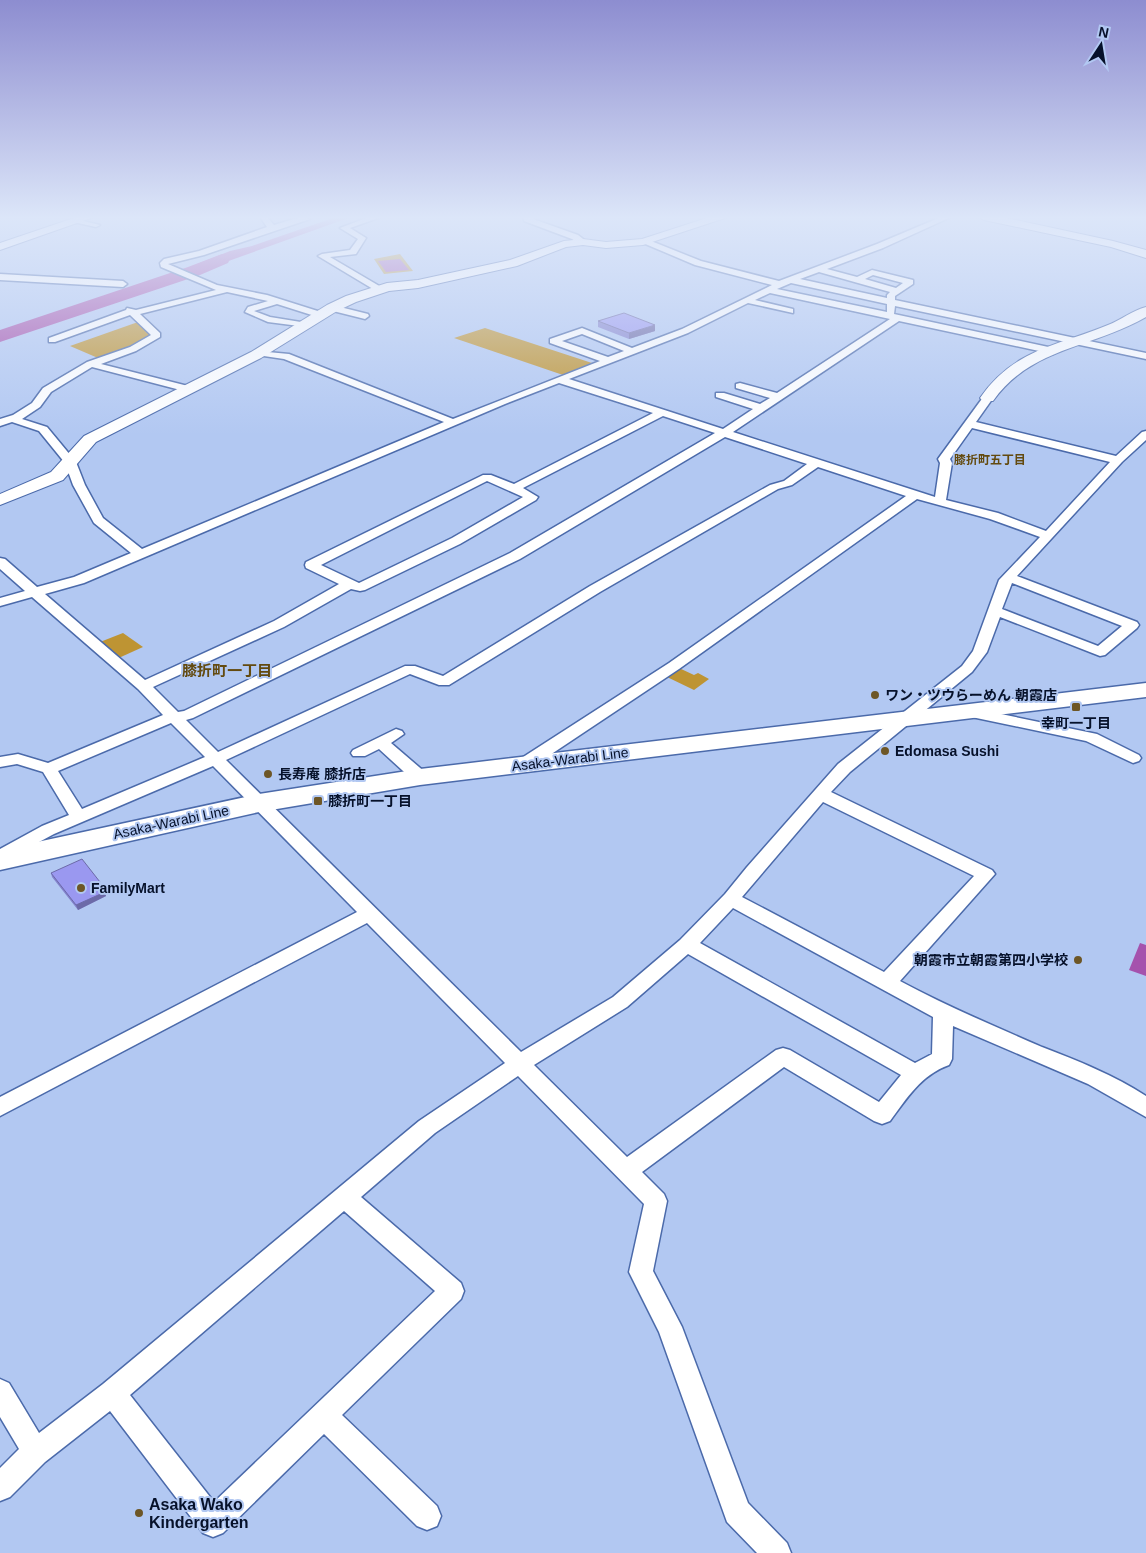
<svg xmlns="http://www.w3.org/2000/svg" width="1146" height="1553" font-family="Arial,'Noto Sans JP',sans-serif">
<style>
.green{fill:#be9433}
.water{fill:#a552ad}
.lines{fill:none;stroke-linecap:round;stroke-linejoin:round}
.river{fill:#a552ad;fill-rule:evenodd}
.street-casing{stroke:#4b6aaa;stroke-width:3}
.secondary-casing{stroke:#4b6aaa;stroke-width:2}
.primary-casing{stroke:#4b6aaa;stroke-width:3}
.street{fill:#fff;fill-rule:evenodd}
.secondary{fill:#fff;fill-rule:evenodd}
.primary{fill:#fff;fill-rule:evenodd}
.wall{fill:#8483ce}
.shaded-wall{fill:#6c6aa8}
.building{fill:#9a98f0;stroke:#6c6aa8}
.poi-dot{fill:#6d5626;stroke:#b2c8f2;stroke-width:2}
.labels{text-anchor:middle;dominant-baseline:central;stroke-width:4;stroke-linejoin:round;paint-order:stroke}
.far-neighbourhood-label{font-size:12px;font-weight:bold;fill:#634a0f;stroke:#b2c8f2}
.poi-label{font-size:14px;font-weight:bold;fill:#06112a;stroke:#b2c8f2;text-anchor:start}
.street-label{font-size:14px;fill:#06112a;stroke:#b2c8f2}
.neighbourhood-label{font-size:15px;font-weight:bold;fill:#634a0f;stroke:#b2c8f2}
.near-poi-label{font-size:16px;font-weight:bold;fill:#06112a;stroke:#b2c8f2;text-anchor:start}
</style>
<rect width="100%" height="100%" fill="#b2c8f2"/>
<g class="green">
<polygon points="400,254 413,271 384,274 374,259"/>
<polygon points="138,322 151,335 128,348 98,358 70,346"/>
<polygon points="485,328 592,363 563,375 454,338"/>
<polygon points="123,633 143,647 112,661 100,642"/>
<polygon points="679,668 694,675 698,673 709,679 694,690 667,677"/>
</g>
<g class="water">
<polygon points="336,217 351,217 184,277 175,273 230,251 252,246"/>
<polygon points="400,259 409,270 386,272 378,261"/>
<polygon points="1140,943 1146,945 1146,976 1129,970"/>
</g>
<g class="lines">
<polygon class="river" points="222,254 228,255 230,259 228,263 200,275 0,342 0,330 188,267"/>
<g class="street-casing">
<g id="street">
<path d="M260,217H267L274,225L301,217L310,219L204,255L168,264L217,285L267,295L324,313V317H318L277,304L254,311L270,317L307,323V327L268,322L245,312L248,307L268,301L227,292L140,314L160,333V337L136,351L101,364L192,387V391L188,392L92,367L51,392L40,407L22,419L47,427L76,462L85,485L103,518L142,549L444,422L284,359L257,355V351L289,354L453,419L600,361L550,343V339L582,328L632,348L682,329L772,285L695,265L643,243L642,241L646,239L701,261L779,281L877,244L941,217H951L883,248L827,269L857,277L872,270L913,280V284L895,296V300L1146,353V359L895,306L894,314L1053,348L1058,351L1053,354L899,321L733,432L935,497L940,463L938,459L984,396L988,395L993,398L976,422L1116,456L1142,432L1146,431V440L1122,462L1017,576L1137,622L1139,625L1137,628L1105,655L1100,656L1000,617L987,652L972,672L850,772L831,792L992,870L995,874L900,981C946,1006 994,1026 1042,1047C1078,1061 1114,1075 1146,1096V1117L1088,1084L953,1026L952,1059L949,1065C921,1075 907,1098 890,1121L882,1124L874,1121L784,1067L642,1172L664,1194L667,1201L653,1271L682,1327L748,1503L787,1543L791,1553H757L727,1522L659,1332L629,1272L644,1204L518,1076L435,1133L361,1197L461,1283L464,1291L461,1299L342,1415L437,1506L441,1516L437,1526L427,1530L417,1526L324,1434L223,1533L213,1537L203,1533L110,1411L45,1462L10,1497L0,1501V1468L19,1449L0,1417V1379L9,1383L39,1433L103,1384L419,1121L505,1063L367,923L0,1116V1097L357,912L213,766L54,834L0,863V849L42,826L69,815L43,772L17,764L0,767V757L18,754L48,763L163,715L138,689L32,597L0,606V598L25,591L0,569V558L5,559L37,587L74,577L131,553L94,523L73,485L65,463L39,431L12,422L0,426V419L13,415L32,403L43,388L87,362L130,347L151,335L130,315L55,342H49V338L126,310L127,308L136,310L216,290L161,267L160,263L164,259L199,251L267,227ZM819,272L890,292L887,295V298L800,279ZM873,275L903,283L896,288L865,279ZM791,283L887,304V312L777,289ZM770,293L890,319L777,393L740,383L736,384V388L770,398L760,404L724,393H716V397L753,409L723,429L569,379L688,333L748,303L793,313V309L755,300ZM582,334L624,351L608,357L562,341ZM559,383L653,413L514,484L491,475H483L306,562L305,565L306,568L339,584L274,621L145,680L45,594L84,583L505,404ZM663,416L715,433L510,553L184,711L178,712L153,687L284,627L351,589L360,591L365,590L460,544L536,500L538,497L523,488ZM972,428L1110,462L1046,531L998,513L946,500L952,463L950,459ZM725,437L807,464L784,481L770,485L590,586L443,676L415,666H405L218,752L186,720L193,718L520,559ZM818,467L906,496L669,663L517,761L515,765L517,769H529L679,669L917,499L990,519L1040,537L999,580L973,651L962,666L838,764L747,867L725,894L680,940L613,997L521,1052L226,760L410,674L439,685H449L600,592L778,489L792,485ZM487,481L523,497L452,538L359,583L321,565ZM1012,583L1122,626L1098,646L1002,609ZM171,723L205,757L82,809L58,771ZM823,802L974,876L884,972L742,897ZM733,908L933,1017L932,1054L915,1063L700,943ZM688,954L901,1075L879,1102L790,1050L783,1048L776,1050L627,1157L534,1065L627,1007ZM344,1211L435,1291L214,1502L130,1395Z"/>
<polygon points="369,217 381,217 350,228 366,238 356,254 330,257 381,287 382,289 378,292 318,256 322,254 350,250 358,239 340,228"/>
<polygon points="524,217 534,217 533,219 578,235 587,242 580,244 572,239 524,221"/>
<polygon points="75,219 100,225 96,227 78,223 75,223"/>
<polygon points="0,274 123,281 127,284 123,287 0,280"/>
<polygon points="332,305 368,314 369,316 365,319 329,310 329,306"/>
<polygon points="967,707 1097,734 1139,755 1141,758 1139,761 1133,763 1086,741 962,715 959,712 962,709"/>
<polygon points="396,729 402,731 404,734 391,743 426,773 428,777 426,781 414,781 379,749 365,756 353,756 351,753 353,750"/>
</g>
</g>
<g class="secondary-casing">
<g id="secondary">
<polygon points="77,217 94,217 0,250 0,243"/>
<polygon points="710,217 728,217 643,245 606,248 583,245 566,247 517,266 418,288 389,291 356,302 337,311 261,358 96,442 63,480 0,505 0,494 51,472 84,436 251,352 327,305 346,296 387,283 418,280 510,260 564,241 583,239 606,242 642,239"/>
<polygon points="979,217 1002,217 1113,241 1146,250 1146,258 1111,247 984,220"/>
<path d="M1146,307V317C1093,348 1031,347 993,401H983L980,398C1014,349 1057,346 1108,325C1121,320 1133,310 1146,307Z"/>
</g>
</g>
<g class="primary-casing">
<polygon id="primary" points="1146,683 1146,697 420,785 259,812 0,870 0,850 259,794 420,769"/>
</g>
<use href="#street" class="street"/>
<use href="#secondary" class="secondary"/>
<use href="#primary" class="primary"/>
</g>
<g class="wall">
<polygon points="598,321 655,331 629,339 598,327"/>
<polygon points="51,873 100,882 101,886 101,887 105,892 106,896 78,910 52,877"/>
</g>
<g class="shaded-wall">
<polygon points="655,325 655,331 629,339 629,333"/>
<polygon points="105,892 106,896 78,910 76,905"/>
</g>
<g class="building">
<polygon points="624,313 655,325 629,333 598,321"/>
<polygon points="82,859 100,882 98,885 105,892 76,905 51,873"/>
</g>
<linearGradient id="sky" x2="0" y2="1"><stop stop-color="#8d8dd0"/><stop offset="0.5" stop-color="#dce6f9"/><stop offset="1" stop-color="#dce6f9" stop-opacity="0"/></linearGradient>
<rect width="1146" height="435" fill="url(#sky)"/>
<g class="poi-dot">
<circle cx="875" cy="695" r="5"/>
<rect x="1071" y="702" width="10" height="10" rx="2.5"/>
<circle cx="885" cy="751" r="5"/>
<circle cx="268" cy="774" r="5"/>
<rect x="313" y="796" width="10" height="10" rx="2.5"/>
<circle cx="81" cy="888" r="5"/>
<circle cx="1078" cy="960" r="5"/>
<circle cx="139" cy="1513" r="5"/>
</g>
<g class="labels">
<g class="far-neighbourhood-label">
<text x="990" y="460">膝折町五丁目</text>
</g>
<g class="poi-label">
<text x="885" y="695">ワン・ツウらーめん 朝霞店</text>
<text x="1076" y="723" text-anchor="middle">幸町一丁目</text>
<text x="895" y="751">Edomasa Sushi</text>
<text x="278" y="774">長寿庵 膝折店</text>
<text x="328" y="801">膝折町一丁目</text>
<text x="91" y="888">FamilyMart</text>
<text x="1068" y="960" text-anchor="end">朝霞市立朝霞第四小学校</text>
</g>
<g class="street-label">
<text transform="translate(570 759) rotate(-7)">Asaka-Warabi Line</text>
<text transform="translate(171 822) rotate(-12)">Asaka-Warabi Line</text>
</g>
<g class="neighbourhood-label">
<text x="227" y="670">膝折町一丁目</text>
</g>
<g class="near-poi-label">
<text x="149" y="1504">Asaka Wako<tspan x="149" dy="18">Kindergarten</tspan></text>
</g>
</g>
<g transform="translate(1101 45) rotate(12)" stroke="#b2c8f2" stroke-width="4" paint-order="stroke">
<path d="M0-4L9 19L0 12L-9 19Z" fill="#06112a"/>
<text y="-8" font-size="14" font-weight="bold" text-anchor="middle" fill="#06112a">N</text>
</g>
</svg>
